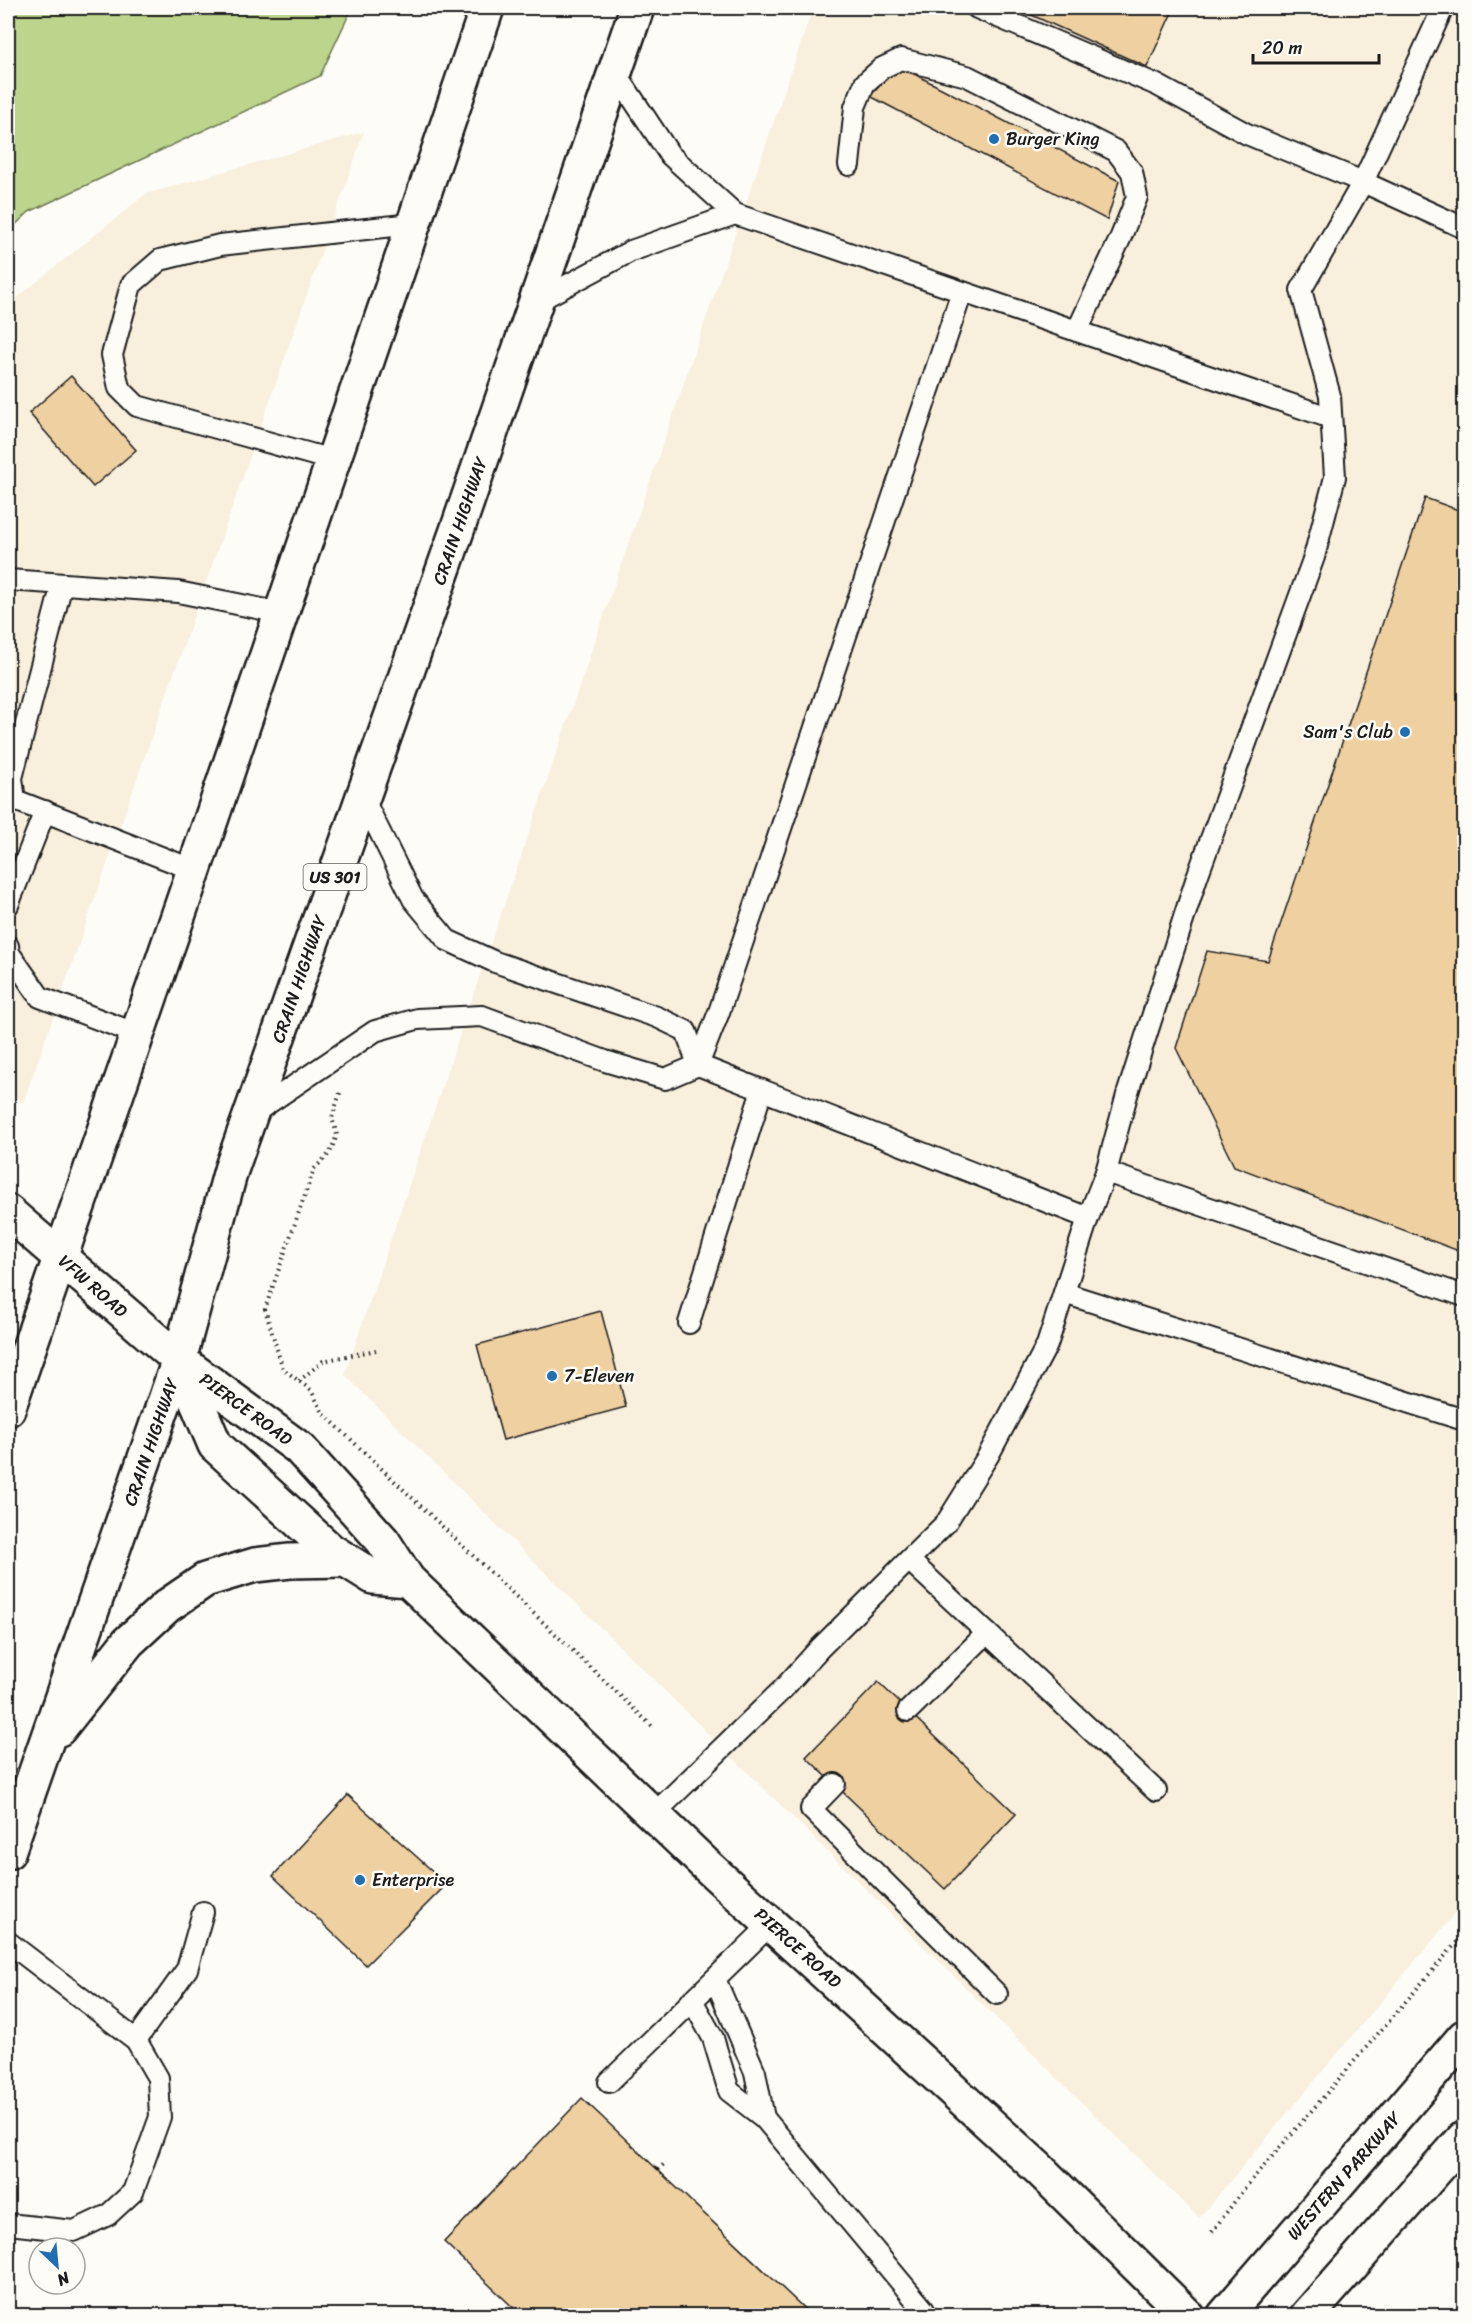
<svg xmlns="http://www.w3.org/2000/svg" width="1472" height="2323" font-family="Sriracha,sans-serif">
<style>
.built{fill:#f8efdd}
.green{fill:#bcd48b;stroke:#6c7854;stroke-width:1.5}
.building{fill:#eed0a1;stroke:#1c1c1c;stroke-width:1.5}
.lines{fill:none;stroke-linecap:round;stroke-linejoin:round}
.lane-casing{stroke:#1c1c1c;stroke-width:24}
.secondary-casing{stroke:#1c1c1c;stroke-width:38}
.highway-casing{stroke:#1c1c1c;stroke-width:38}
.path{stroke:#1c1c1c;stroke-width:4;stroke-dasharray:1.5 4.5;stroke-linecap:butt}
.lane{stroke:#fdfcf7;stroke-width:20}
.secondary{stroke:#fdfcf7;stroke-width:33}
.highway{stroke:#fdfcf7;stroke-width:33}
.poi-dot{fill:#1f6fb2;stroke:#fdfcf7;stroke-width:2}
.labels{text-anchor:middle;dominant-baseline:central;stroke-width:5;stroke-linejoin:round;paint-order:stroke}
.shield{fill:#fdfcf7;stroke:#605f5e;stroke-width:1.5}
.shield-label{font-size:16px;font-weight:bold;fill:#1c1c1c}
.poi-label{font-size:18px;fill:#1c1c1c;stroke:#fdfcf7;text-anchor:start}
.street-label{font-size:18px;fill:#1c1c1c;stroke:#fdfcf7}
</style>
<rect width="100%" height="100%" fill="#fdfcf7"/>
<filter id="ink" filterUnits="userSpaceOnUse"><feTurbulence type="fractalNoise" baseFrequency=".0167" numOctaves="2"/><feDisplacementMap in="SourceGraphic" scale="12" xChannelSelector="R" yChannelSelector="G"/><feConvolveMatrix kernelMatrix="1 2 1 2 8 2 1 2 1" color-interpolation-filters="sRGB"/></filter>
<g filter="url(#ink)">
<g class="built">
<polygon points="813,8 1464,8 1464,1903 1199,2218 345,1375 477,984"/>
<polygon points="364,132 23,1103 8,1090 8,305 146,194"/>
</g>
<polygon class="green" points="8,8 352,8 320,76 29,212 8,232"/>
<g class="building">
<polygon points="1016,8 1174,8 1147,67"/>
<polygon points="899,66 1119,181 1107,220 870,96"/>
<polygon points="71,376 136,450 93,487 29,413"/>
<polygon points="1425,498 1464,512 1464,1253 1234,1166 1176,1048 1207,951 1268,961"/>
<polygon points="601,1311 626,1407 503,1440 477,1345"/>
<polygon points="878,1682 1016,1814 945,1889 806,1757"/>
<polygon points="348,1795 447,1884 366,1965 273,1876"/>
<polygon points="582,2098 658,2170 812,2316 522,2316 444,2242"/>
</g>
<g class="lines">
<g class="lane-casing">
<g id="lane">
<polyline points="977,8 1157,85 1247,134 1363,182 1464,228"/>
<polyline points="615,72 670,155 735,214 1331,418"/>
<polyline points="849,165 855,107 865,83 882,68 901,59 967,76 1116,151 1132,172 1137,197 1120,239 1077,331"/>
<polyline points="536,302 631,251 735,214"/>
<polyline points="332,460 137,406 119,388 112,355 131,285 160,260 220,245 412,224"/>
<polyline points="8,580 178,592 281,613"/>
<polyline points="62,584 12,778 15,800 194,870"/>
<polyline points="363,798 413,899 447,940 495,962 657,1017 686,1031 698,1065 1088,1218"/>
<polyline points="8,905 45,811"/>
<polyline points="8,946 9,953 40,997 137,1034"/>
<polyline points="251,1115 375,1031 417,1019 482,1016 605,1061 665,1079 698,1065 719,1012 962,292"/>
<polyline points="1106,1172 1464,1296"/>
<polyline points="1064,1293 1464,1420"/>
<polyline points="689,1323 762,1090"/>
<polyline points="909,1560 1156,1791"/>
<polyline points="908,1711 987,1633"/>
<polyline points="835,1784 811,1809 997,1994"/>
<polyline points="654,1814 783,1689 819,1649 946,1523 988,1456 1047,1345 1088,1218 1106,1172 1127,1095 1197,877 1314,557 1335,477 1330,396 1301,290 1363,182 1443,8"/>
<polyline points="8,1942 136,2040 158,2078 160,2117 133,2192 108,2215 74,2231 8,2224"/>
<polyline points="715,1979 755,2072 764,2118"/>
<polyline points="692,2000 713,2038 729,2091 764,2118 924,2310"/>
<polyline points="136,2040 187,1969 203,1912"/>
<polyline points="609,2082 771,1924"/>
</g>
</g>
<g class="secondary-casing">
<g id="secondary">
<polyline points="8,1212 179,1360 299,1448 383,1541 408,1580 704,1863 1038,2168 1188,2316"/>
<polyline points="179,1360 215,1445 330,1550 373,1577 408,1580"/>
<polyline points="1224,2316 1464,2037"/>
<polyline points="1307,2316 1464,2138"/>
</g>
</g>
<g class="highway-casing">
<g id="highway">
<polyline points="8,1409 194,870 487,8"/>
<polyline points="59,1729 128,1642 167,1606 205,1580 255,1565 290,1561 345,1560"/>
<polyline points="8,1852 179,1360 231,1170 460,522 637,8"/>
</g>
</g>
<g class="path">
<polyline points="340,1093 332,1118 337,1135 330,1153 314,1169 265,1309 283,1369 311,1390 323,1413 653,1727"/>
<polyline points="299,1381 323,1361 376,1350"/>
<polyline points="658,2170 664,2164"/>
<polyline points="1212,2232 1244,2189 1464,1934"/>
</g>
<use href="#lane" class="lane"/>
<use href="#secondary" class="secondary"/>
<use href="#highway" class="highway"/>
</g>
</g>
<g class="poi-dot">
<circle cx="994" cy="139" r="6"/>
<circle cx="1405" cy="732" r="6"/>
<circle cx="552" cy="1376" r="6"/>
<circle cx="360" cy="1880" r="6"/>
</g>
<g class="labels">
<rect class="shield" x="303.5" y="864" width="63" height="26" rx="4.5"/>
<g class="shield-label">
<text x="335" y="877">US 301</text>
</g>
<g class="poi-label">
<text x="1006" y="139">Burger King</text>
<text x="1393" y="732" text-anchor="end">Sam's Club</text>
<text x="564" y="1376">7-Eleven</text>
<text x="372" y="1880">Enterprise</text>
</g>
<g class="street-label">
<text transform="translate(460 521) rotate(-71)">CRAIN HIGHWAY</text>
<text transform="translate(299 979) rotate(-71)">CRAIN HIGHWAY</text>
<text transform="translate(93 1286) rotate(41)">VFW ROAD</text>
<text transform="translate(246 1409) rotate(36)">PIERCE ROAD</text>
<text transform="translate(151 1442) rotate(-71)">CRAIN HIGHWAY</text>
<text transform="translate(798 1948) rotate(42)">PIERCE ROAD</text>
<text transform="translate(1344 2176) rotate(-49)">WESTERN PARKWAY</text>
</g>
</g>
<rect width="1472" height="2323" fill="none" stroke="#fdfcf7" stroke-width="30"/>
<rect x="15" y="15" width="1442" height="2293" fill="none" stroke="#1c1c1c" stroke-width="2" filter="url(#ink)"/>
<g transform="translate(57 2266) rotate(154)"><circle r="28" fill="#fdfcf7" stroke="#a3a29f" stroke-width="1.5"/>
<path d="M0-4.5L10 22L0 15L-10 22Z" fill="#1f6fb2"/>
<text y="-9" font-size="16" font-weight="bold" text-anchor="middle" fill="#1c1c1c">N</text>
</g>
<path d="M1253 54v9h126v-9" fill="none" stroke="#1c1c1c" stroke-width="3"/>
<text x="1262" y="54" font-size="18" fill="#1c1c1c" stroke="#fdfcf7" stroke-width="4.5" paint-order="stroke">20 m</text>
</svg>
